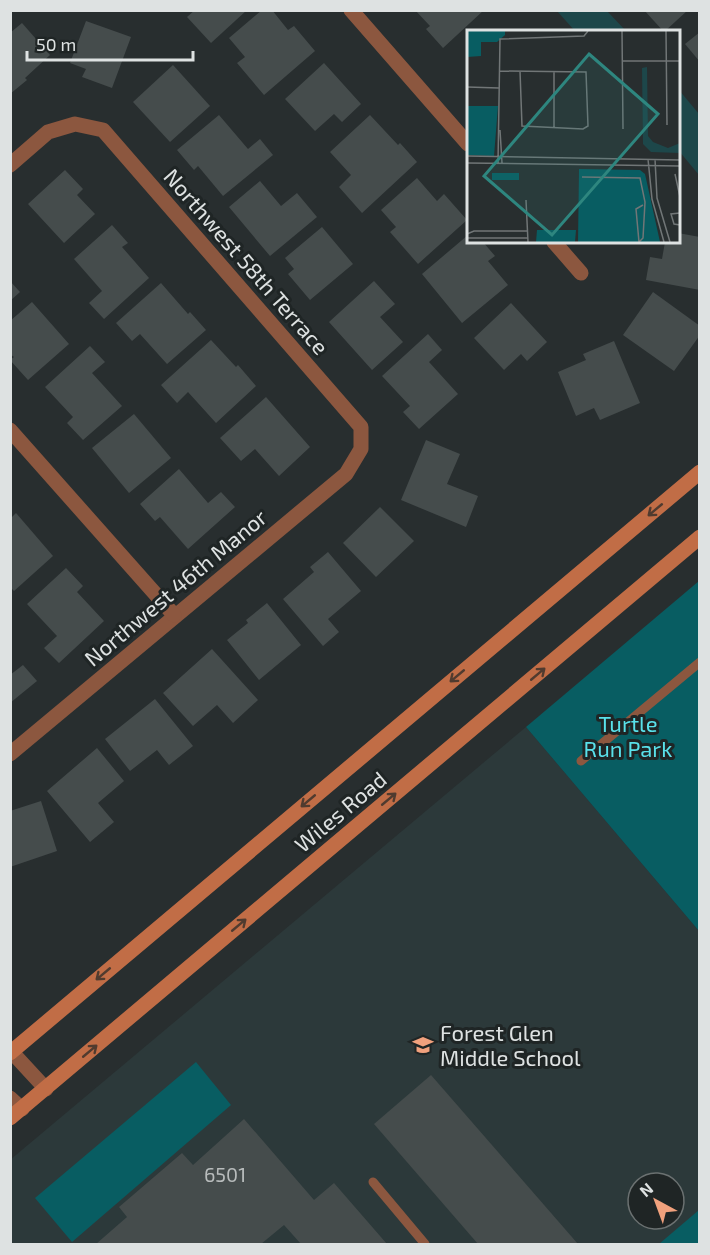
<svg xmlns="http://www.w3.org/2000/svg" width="710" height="1255" font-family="'Exo 2',sans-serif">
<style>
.built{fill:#2c393a;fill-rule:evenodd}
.green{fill:#085d62}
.water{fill:#1d474a}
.building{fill:#454c4c}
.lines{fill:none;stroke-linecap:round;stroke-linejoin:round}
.lane{stroke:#8c573f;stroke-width:9}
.street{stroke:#8c573f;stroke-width:15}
.secondary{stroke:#c16d46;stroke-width:15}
.oneway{stroke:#503b2f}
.labels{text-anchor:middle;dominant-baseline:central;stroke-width:6;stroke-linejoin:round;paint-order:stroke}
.number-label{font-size:20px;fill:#b8bcbc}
.street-label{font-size:22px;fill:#dee2e2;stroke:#1f2525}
.park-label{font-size:22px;fill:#59e1ea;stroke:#1f2525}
.poi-label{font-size:22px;fill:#dee2e2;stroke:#1f2525;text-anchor:start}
.inset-road{fill:none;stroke:#717677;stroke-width:1.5}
.view{fill:#2e867f;fill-opacity:0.15;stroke:#2e867f;stroke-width:3}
.inset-edge{fill:none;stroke:#dee2e2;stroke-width:3}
</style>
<rect width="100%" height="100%" fill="#282e2f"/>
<path class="built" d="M526,727L699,931V1244H11L10,1160ZM638,1183H674V1219H638Z"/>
<g class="green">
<polygon points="699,581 699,931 526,727"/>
<polygon points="196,1062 231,1105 72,1242 35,1198"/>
<polygon points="699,1210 699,1244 659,1244"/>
</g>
<g class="water">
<polygon points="557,11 607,11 626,31 575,31"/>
<polygon points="679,90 699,114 699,175 679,151"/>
</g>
<g class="building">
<polygon points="195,10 247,10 211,43 187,17"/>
<polygon points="262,10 272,10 288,30 294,26 315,51 264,95 237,63 245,57 229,38"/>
<polygon points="415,10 484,10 443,48 426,29 430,26"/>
<polygon points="644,10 688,10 664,32"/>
<polygon points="86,21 131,37 112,88 82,77 86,69 70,63"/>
<polygon points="22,23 50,55 25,78 27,80 10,94 10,33"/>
<polygon points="700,32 700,62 685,44"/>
<polygon points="324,63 361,104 342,122 334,114 315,131 285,99"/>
<polygon points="173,65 210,106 170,142 133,102"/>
<polygon points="219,115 248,149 260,139 273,155 223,196 198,166 194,170 177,150"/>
<polygon points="370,115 398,145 400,143 417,162 362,213 339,187 351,175 330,152"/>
<polygon points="65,170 83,189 77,195 95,214 64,243 28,204"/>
<polygon points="417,178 437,201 444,194 467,220 418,264 390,232 396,227 381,210"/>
<polygon points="260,181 281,206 297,193 317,217 270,256 229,207"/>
<polygon points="112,225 128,243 122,247 149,278 104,319 89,303 102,291 74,259"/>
<polygon points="322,227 353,264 310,300 288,274 294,269 285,258"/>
<polygon points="678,233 700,237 700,290 646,280 650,257 662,259 665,242 678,242"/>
<polygon points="468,235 468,242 483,242 495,256 488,261 508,285 462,323 422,274"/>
<polygon points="10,281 20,292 10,301"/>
<polygon points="374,281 395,304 380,317 403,342 372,370 329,322"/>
<polygon points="161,283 188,314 190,312 206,330 167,364 140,334 132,341 116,323"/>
<polygon points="653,292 700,326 700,335 674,371 623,335"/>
<polygon points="32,302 69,344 28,380 10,360 14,357 10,354 10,321"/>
<polygon points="511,303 547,342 527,361 521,354 504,370 474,338"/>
<polygon points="428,334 442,350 429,362 458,394 419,429 403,412 410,406 382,376"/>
<polygon points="211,340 236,367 238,365 256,386 216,423 188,392 177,403 161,385"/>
<polygon points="614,341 640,403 600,420 594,408 576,416 558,372 586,360 583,354"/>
<polygon points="90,346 105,362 92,373 122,406 83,440 67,423 73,417 45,387"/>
<polygon points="266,397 310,447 279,476 255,449 241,461 220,438"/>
<polygon points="134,414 171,458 129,493 92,448"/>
<polygon points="426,440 460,454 447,484 478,496 466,527 401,500"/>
<polygon points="179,469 208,503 221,492 235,507 188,549 160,517 155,521 140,504"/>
<polygon points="380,507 414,541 376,577 343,543"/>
<polygon points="16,513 53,556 14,591 10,587 10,519"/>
<polygon points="328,552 361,591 328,619 339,632 323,646 283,599 314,572 310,567"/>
<polygon points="66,568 83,586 77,592 104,621 59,663 44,648 57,636 27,604"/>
<polygon points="267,603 301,645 259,680 227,640 248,623 246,620"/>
<polygon points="212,649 258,700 233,723 217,705 193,726 163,693"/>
<polygon points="23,665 37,681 10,703 10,675"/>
<polygon points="155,699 193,746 169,765 157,750 130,771 105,739"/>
<polygon points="97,748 124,781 98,803 114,822 90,842 47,791"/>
<polygon points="41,801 57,851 10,867 10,811"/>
<polygon points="431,1075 578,1244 478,1244 374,1124"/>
<polygon points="244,1119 314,1200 334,1183 387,1244 301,1244 284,1225 261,1244 96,1244 127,1217 119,1207 182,1153 193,1165"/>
</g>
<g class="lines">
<g class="lane">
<polyline points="581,761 700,662"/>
<polyline points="373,1182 425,1244"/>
</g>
<g class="street">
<polyline points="351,10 468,144"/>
<polyline points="10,165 48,132 75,124 103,130 361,427 361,449 346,474 10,754"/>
<polyline points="554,242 581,273"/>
<polyline points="10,430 174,615"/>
<polyline points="10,1050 46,1089"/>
<polyline points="10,1098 22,1109"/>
</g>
<g class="secondary">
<polyline points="10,1053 700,472"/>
<polyline points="10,1118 700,537"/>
</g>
</g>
<defs><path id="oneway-shaft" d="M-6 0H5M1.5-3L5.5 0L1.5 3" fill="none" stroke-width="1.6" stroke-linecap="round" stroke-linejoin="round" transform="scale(1.5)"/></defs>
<g class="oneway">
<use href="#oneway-shaft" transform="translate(655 510) rotate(140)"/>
<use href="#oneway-shaft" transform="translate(538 674) rotate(-40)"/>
<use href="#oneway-shaft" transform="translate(457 676) rotate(140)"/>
<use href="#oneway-shaft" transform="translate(389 799) rotate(-40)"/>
<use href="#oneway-shaft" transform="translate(308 801) rotate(140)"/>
<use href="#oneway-shaft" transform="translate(239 925) rotate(-40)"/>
<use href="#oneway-shaft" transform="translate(103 974) rotate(140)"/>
<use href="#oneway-shaft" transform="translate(90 1051) rotate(-40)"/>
</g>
<defs>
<g id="school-bare" transform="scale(1.62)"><path d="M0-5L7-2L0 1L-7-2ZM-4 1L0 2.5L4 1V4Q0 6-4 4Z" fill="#f1a17d" stroke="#1f2525" stroke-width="2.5" paint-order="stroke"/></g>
</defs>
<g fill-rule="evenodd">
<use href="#school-bare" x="423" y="1045"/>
</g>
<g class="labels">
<g class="number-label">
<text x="225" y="1174">6501</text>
</g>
<g class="street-label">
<text transform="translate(247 261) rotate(49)">Northwest 58th Terrace</text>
<text transform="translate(175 587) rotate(-40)">Northwest 46th Manor</text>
<text transform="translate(340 811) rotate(-40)">Wiles Road</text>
</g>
<g class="park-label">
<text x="628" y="723">Turtle<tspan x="628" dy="25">Run Park</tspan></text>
</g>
<g class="poi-label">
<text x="440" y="1032">Forest Glen<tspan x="440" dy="25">Middle School</tspan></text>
</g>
</g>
<g transform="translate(467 30)">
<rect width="213" height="213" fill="#282e2f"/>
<path d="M0,1H38V5L30,12H14V26L0,27ZM0,76H31L27,126L0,125ZM112,139L173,140L178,144L193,212H111ZM25,143H52V150H25ZM70,200H109L108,212H69Z" fill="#085d62"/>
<path d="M180,37L181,106L186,112L201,118L213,113V123L184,122L176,114L175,38Z" fill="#1d474a"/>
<path class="inset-road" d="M155,1L156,99M199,1L200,95M155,31H213M32,41L119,42L121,96L116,99L55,96L53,41M87,41V98M0,57L32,58M33,100L35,133M0,126L213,130M181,129L185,169L197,212M188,129L190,168L203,212M0,133L213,136M31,133L33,9L117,6L121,1M208,144L213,167M115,147L173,148L178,172L176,208L172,212L169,179L176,175M59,170L61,212M213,183L204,184L207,194L213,195M0,204L7,201H61M0,208H61"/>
<path class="view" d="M122,24L191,84L85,205L17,146Z"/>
<rect width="213" height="213" class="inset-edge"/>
</g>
<rect width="710" height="1255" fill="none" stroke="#dee2e2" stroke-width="24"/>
<g transform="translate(656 1201) rotate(319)"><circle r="28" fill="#1f2525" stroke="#6b7171" stroke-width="1.5"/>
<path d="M0-4.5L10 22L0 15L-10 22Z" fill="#f1a17d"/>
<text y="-9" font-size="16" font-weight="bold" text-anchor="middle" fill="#dee2e2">N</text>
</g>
<path d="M27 51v9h166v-9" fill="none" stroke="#dee2e2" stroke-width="3"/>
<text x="36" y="51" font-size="18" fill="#dee2e2" stroke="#1f2525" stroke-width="4.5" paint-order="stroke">50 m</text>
</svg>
